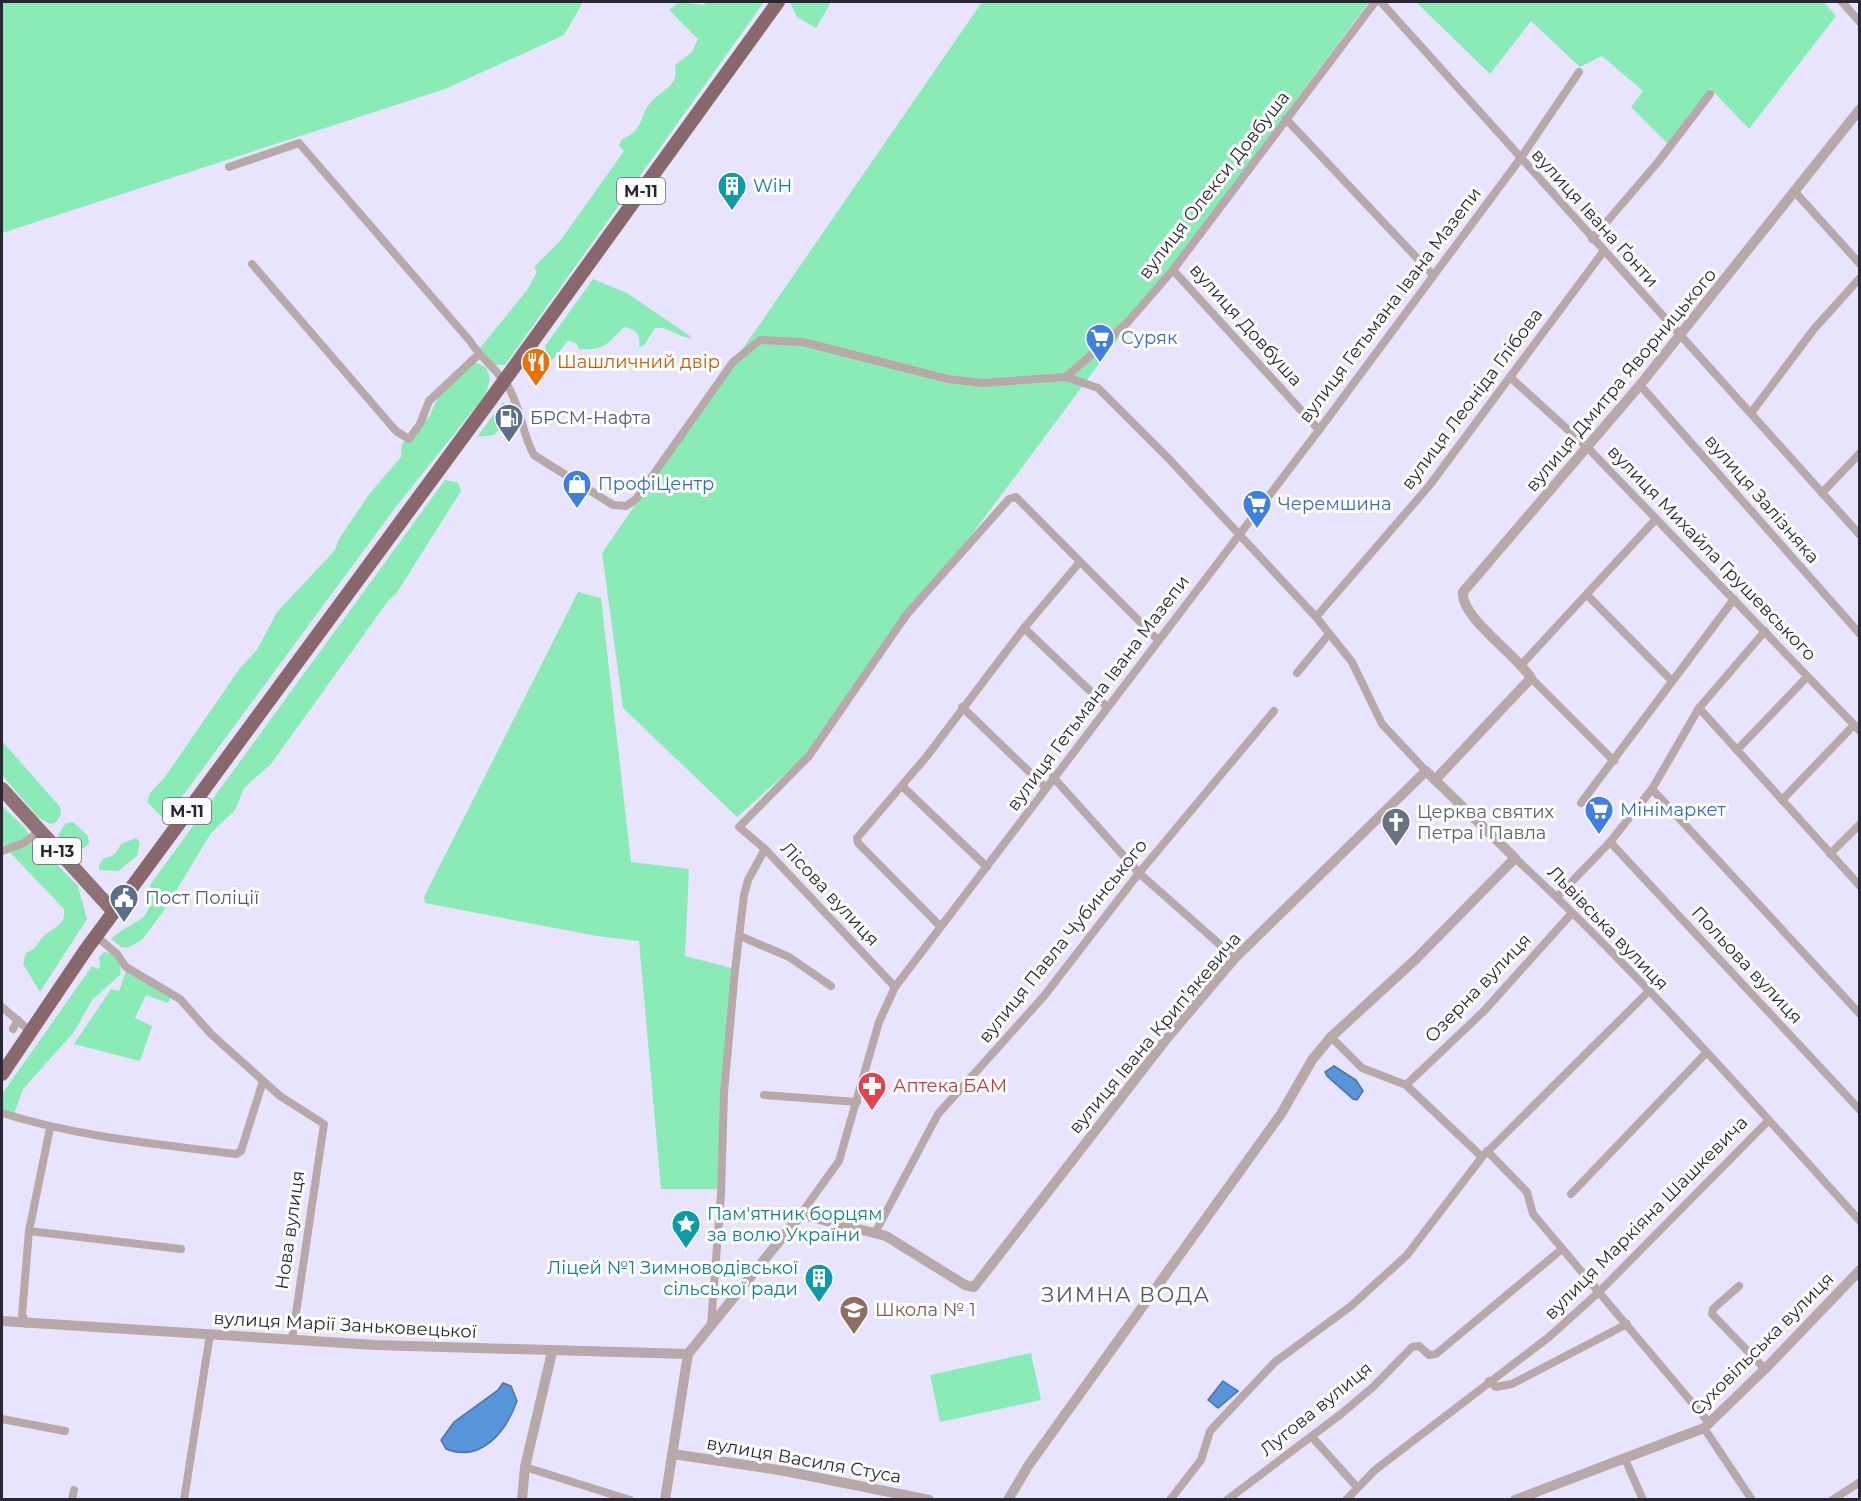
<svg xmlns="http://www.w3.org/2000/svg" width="1861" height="1501" font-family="Montserrat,sans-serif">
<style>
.green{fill:#8aebb7}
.water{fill:#5794d9;stroke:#4973a7;stroke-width:1.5}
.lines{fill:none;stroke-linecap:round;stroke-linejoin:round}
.minor{stroke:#b9a8a9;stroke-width:8}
.tertiary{stroke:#b9a8a9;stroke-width:10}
.primary{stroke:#8f7275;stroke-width:14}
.trunk{stroke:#88686c;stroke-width:14}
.labels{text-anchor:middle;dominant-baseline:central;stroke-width:6;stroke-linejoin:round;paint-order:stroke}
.shield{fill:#fff;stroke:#696870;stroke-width:1.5}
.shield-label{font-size:16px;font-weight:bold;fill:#292733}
.street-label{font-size:18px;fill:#292733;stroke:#fff}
.culture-label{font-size:18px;fill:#0d838f;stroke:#fff;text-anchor:start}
.shop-label{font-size:18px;fill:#366cbe;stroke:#fff;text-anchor:start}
.food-label{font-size:18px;fill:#c56008;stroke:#fff;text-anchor:start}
.service-label{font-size:18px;fill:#4e5e75;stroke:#fff;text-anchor:start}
.worship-label{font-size:18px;fill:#5b616d;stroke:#fff;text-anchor:start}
.health-label{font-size:18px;fill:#be3a42;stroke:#fff;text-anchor:start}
.education-label{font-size:18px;fill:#785e54;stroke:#fff;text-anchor:start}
.quarter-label{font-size:21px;letter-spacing:1.5px;fill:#57516c;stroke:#fff}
</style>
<rect width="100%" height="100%" fill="#e8e4fe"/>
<g class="green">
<polygon points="2,2 583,2 564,35 445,89 2,233"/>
<path d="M679,2L704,5L706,2H764L505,365H495L480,348L527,290L537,272L534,267L560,241L624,151L619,146L622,139C645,130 638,117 651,102C663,89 679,86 675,65L692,52L698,39L669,10Z"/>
<polygon points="790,2 831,2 816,28 797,17"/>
<polygon points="982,2 1369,2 808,754 737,817 623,708 602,553"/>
<polygon points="1416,2 1824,2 1836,16 1749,129 1710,88 1668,144 1631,107 1643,91 1602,56 1580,67 1531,21 1490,74"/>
<path d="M593,279L627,293L690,336V338C677,337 668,326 655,328L645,344L639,348C641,336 637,329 624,327C607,343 606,351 579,349L576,343L568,341L548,365L545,346Z"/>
<polygon points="469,360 486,367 490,378 486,394 395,508 165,820 147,802 150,793 165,777 240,668 257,650 277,612 335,550 339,539 370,493 401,457 402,444 429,417 442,389"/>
<polygon points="503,402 509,407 506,423 501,420 498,425 501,427 494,435 477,437"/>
<path d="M445,480L458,483L461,491L396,594L388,601L271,764L244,788L235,810L211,833L165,909L142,940L127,948L121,947L111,939C134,918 155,924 150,885Z"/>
<polygon points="578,592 601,598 631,862 689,869 685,956 732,968 717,1189 661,1189 639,941 597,936 425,903 424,897"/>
<polygon points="2,741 60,807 61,815 55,823 50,824 38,817 2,775"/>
<path d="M2,805C12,819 28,824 32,843L38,845L78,886L87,919L40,992L23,964L26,953C36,949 36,945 43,937C53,927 66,926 64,909L2,844Z"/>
<polygon points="73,822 88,836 89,844 78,852 60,842 58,835 66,823"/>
<path d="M136,838L140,842L137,856L118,871L99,870V865L104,858C114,857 117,852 121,844Z"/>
<polygon points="104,952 115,954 121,968 120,975 92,1000 74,1032 23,1089 14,1114 2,1111 2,1094 92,966 98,969 100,966 99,957"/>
<polygon points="126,971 171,997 168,1003 146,995 135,1018 152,1026 140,1061 74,1044 111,989 119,991"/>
<polygon points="1031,1353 1041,1400 940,1422 930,1375"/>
</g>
<g class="water">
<polygon points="1334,1066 1356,1080 1363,1091 1357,1100 1353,1099 1327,1076 1325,1072"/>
<polygon points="1223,1381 1238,1391 1218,1408 1208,1400"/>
<path d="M503,1383L511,1386L517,1401C506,1432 481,1463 446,1449L441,1440L454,1422L498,1390Z"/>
</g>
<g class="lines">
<g class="minor">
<polyline points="1381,2 1860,535"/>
<polyline points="1842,2 1860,22"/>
<polyline points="1286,119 1433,275"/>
<path d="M229,167L299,143L470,341C481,359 499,371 509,388C521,409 522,434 534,455L613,505L626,506L636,499L733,362L760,340L803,342L948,379L983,383L1066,377L1098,388L1169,459L1316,617L1352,662L1382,724L1426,771"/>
<polyline points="1795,192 1860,264"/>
<polyline points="1592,239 1658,162 1710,94"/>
<polyline points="252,264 396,431 409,439 420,424 429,401 478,355"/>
<polyline points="1173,270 1319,430"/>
<polyline points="1066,377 1127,323 1173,270 1375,2"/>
<polyline points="1510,377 1588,448 1860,731"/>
<polyline points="1640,385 1860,634"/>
<polyline points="1751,413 1814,329 1860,278"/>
<polyline points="1822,493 1860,453"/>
<polyline points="1587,595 1671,680"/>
<polyline points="1316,617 1429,486 1603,252"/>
<polyline points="1024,628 1107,707"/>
<polyline points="1522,664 1656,519"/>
<polyline points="1297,673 1329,634"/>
<polyline points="1531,678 1614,761"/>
<polyline points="962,707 1045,787"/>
<polyline points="1699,708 1860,886"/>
<polyline points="1737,750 1807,677"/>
<polyline points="1053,777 1139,873 1235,958"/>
<polyline points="902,786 987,867"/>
<polyline points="1652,789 1860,1014"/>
<polyline points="1782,800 1854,725"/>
<polyline points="1581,803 1734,599"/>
<polyline points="1610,842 1860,1110"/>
<polyline points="2,851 24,843 39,831"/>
<polyline points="1830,854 1860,824"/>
<path d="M1515,858C1637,971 1748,1097 1860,1221"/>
<polyline points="1557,897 1610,842 1652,789 1699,708 1765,631"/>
<polyline points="940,926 858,843 857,838 927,756 1024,628 1079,563"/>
<polyline points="96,936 117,954 126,967 180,999 211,1034 280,1096 324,1124 292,1340"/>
<polyline points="740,936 789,957 831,986"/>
<polyline points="895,987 765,849 739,827 809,756 907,614 1009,499 1016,497 1157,639"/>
<polyline points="2,1007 30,1031"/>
<polyline points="13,1029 18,1020"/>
<polyline points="1331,1037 1362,1068 1406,1085 1482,1157"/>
<polyline points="1406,1085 1484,1011 1572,913"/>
<polyline points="764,1095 857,1102"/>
<path d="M2,1113C78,1137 157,1144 236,1154L241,1151L263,1081"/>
<polyline points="1487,1151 1527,1192 1533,1214 1710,1424"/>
<polyline points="1571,1194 1706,1053"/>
<polyline points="798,1218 839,1161 879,1022 895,987 1319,430 1520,159 1579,72"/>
<polyline points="29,1231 181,1249"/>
<polyline points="875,1233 938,1114 1044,996 1139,873 1274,711"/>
<polyline points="1739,1286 1713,1309 1712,1314 1765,1369"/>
<polyline points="27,1324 22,1315 29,1231 50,1128"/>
<polyline points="711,1325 721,1194 724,1093 735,970 744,895 748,880 765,849"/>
<polyline points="1489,1381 1496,1387 1512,1384 1627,1324"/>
<polyline points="2,1419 65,1431"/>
<polyline points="1704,1428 1752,1500"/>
<polyline points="1312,1437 1356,1486"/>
<polyline points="1625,1459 1643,1500"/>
<polyline points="525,1467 630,1500"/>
<polyline points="72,1500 74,1490"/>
<polyline points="184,1500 210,1334"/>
<polyline points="1170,1500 1201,1460 1210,1431 1275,1362 1351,1306 1407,1255 1482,1157 1648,992"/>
<polyline points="1227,1500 1341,1414 1373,1387 1412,1347 1419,1346 1429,1355 1436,1354 1562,1249"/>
<polyline points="1346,1500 1375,1470 1549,1337 1599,1292 1768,1121"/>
<polyline points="1832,1500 1860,1482"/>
</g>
<g class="tertiary">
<path d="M1435,780L1531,678C1517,655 1460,617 1463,592L1640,385L1860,109"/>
<polyline points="2,1321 375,1345 688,1354"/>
<polyline points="688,1354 798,1218 807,1216 886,1236 965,1285 974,1287 1168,1037 1235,958 1426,771 1515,858 1416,959 1331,1037 1312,1060 1281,1114 1028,1466 1008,1500"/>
<polyline points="673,1454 785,1471 929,1500"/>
<polyline points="522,1500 525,1467 552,1352"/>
<polyline points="665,1500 688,1354"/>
<polyline points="1515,1500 1704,1428 1765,1369 1860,1270"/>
</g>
<polyline class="primary" points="2,789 114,912"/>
<polyline class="trunk" points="2,1074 85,951 491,399 778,2"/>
</g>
<defs>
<g id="building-pin" transform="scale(1.5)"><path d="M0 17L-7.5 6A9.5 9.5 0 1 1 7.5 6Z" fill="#0f9aa8" stroke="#fff"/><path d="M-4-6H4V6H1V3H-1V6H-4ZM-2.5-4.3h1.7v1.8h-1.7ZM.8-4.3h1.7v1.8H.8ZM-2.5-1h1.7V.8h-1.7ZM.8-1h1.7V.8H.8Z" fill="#fff"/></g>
<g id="supermarket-pin" transform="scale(1.5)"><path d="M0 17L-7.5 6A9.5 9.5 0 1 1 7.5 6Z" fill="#3f7fe0" stroke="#fff"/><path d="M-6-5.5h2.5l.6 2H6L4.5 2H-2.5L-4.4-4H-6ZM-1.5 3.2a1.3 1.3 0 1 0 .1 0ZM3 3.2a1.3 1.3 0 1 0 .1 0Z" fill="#fff"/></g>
<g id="restaurant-pin" transform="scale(1.5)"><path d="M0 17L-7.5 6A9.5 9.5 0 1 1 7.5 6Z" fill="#e8710a" stroke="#fff"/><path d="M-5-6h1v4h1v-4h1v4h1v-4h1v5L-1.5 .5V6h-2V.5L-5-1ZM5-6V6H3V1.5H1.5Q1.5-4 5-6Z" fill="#fff"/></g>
<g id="fuel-pin" transform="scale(1.5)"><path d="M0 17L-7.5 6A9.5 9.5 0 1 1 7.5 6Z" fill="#5c6f8a" stroke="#fff"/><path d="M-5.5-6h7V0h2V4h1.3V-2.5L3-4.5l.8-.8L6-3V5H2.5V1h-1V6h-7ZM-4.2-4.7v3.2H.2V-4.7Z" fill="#fff"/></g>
<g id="shop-pin" transform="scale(1.5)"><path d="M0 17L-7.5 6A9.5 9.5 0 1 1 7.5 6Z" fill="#3f7fe0" stroke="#fff"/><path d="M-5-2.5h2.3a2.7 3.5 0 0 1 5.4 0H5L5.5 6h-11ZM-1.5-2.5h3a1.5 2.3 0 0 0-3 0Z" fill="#fff"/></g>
<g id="church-pin" transform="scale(1.5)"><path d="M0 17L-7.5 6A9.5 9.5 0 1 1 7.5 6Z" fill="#6b7280" stroke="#fff"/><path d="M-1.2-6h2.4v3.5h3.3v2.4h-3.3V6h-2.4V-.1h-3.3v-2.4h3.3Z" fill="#fff"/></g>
<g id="civic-pin" transform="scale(1.5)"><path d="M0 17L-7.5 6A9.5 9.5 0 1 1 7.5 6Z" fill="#5c6f8a" stroke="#fff"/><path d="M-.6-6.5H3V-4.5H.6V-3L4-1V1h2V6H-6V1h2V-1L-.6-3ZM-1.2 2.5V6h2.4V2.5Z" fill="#fff"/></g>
<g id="pharmacy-pin" transform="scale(1.5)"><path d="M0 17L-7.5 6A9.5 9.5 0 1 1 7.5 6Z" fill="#e0444e" stroke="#fff"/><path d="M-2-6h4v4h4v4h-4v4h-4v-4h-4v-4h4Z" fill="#fff"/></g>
<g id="sight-pin" transform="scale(1.5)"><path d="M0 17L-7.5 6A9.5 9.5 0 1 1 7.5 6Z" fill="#0f9aa8" stroke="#fff"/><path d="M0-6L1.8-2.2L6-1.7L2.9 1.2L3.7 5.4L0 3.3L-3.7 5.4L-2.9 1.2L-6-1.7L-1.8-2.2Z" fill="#fff"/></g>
<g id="school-pin" transform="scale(1.5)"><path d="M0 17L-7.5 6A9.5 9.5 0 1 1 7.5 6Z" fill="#8d6e63" stroke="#fff"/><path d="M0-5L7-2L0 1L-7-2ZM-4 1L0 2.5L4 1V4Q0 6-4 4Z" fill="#fff"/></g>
</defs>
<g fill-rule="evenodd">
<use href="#building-pin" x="732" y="186"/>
<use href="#supermarket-pin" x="1100" y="338"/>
<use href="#restaurant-pin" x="536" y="362"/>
<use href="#fuel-pin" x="509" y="418"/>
<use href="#shop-pin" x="577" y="484"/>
<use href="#supermarket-pin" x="1257" y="504"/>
<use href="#supermarket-pin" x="1599" y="810"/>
<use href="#church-pin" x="1396" y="822"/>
<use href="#civic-pin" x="124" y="898"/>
<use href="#pharmacy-pin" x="872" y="1086"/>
<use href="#sight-pin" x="686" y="1224"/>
<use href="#building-pin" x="819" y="1278"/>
<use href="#school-pin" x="854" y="1310"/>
</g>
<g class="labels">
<g class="shield">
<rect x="617" y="178" width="48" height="26" rx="4.5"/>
<rect x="163" y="798" width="48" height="26" rx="4.5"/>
<rect x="33" y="838" width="48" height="26" rx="4.5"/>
</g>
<g class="shield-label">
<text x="641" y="191">М-11</text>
<text x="187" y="811">М-11</text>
<text x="57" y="851">Н-13</text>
</g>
<g class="street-label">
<text transform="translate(1214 185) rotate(-52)">вулиця Олекси Довбуша</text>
<text transform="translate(1595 218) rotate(48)">вулиця Івана Ґонти</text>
<text transform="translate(1390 305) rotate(-53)">вулиця Гетьмана Івана Мазепи</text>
<text transform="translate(1246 325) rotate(48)">вулиця Довбуша</text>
<text transform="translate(1621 380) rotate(-50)">вулиця Дмитра Яворницького</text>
<text transform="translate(1472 399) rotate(-53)">вулиця Леоніда Глібова</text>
<text transform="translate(1762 499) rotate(49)">вулиця Залізняка</text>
<text transform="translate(1712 553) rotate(46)">вулиця Михайла Грушевського</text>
<text transform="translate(1098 693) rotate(-53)">вулиця Гетьмана Івана Мазепи</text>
<text transform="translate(830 894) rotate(47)">Лісова вулиця</text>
<text transform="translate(1608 928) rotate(46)">Львівська вулиця</text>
<text transform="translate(1063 941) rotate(-51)">вулиця Павла Чубинського</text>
<text transform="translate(1747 965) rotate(47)">Польова вулиця</text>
<text transform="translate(1478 988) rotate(-46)">Озерна вулиця</text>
<text transform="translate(1155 1033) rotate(-50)">вулиця Івана Крипʼякевича</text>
<text transform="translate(1646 1218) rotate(-45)">вулиця Маркіяна Шашкевича</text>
<text transform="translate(290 1230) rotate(-82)">Нова вулиця</text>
<text transform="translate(345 1325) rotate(3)">вулиця Марії Заньковецької</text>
<text transform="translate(1762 1344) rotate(-45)">Суховільська вулиця</text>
<text transform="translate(1316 1409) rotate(-39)">Лугова вулиця</text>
<text transform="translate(804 1460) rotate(10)">вулиця Василя Стуса</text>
</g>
<g class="culture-label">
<text x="753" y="186">WiH</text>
<text x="707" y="1214">Пам'ятник борцям<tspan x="707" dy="21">за волю України</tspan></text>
<text x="798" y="1268" text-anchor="end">Ліцей №1 Зимноводівської<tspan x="798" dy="21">сільської ради</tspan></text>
</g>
<g class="shop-label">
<text x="1121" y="338">Суряк</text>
<text x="598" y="484">ПрофіЦентр</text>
<text x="1278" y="504">Черемшина</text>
<text x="1620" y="810">Мінімаркет</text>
</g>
<g class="food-label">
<text x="557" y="362">Шашличний двір</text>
</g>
<g class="service-label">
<text x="530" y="418">БРСМ-Нафта</text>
<text x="145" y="898">Пост Поліції</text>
</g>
<g class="worship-label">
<text x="1417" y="812">Церква святих<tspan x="1417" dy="21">Петра і Павла</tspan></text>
</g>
<g class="health-label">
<text x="893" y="1086">Аптека БАМ</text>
</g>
<g class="education-label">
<text x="875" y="1310">Школа № 1</text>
</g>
<g class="quarter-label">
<text x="1126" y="1294">ЗИМНА ВОДА</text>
</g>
</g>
<rect width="1861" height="1501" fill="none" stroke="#292733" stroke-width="6"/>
</svg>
